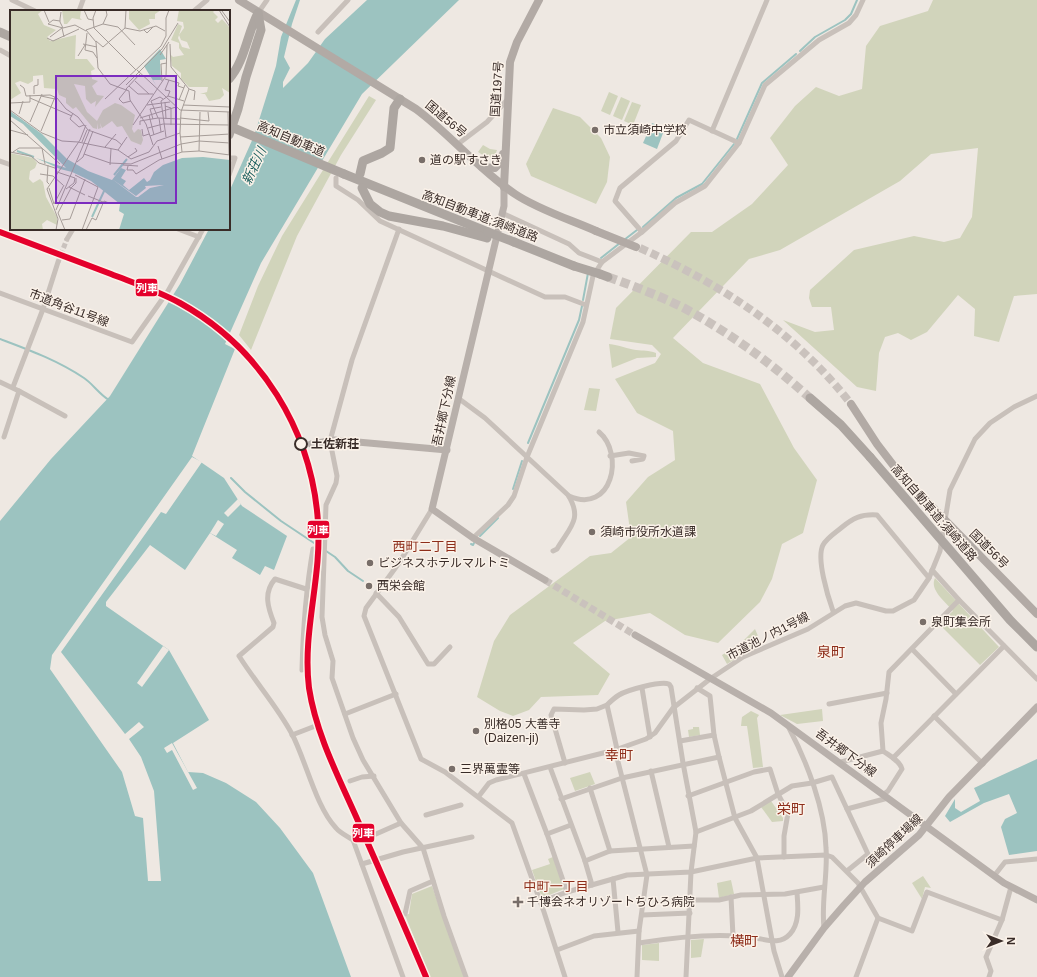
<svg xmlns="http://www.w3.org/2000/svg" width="1037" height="977" font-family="Helvetica,'Noto Sans JP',sans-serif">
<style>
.green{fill:#d1d4bb}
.water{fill:#9cc3c0}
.pier{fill:#eee8e2}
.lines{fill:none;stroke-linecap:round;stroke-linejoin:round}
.stream{stroke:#9cc3c0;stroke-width:2}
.minor-tunnel{stroke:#cac2bd;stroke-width:5;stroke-dasharray:5 2.5;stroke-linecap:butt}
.secondary-tunnel{stroke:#cac2bd;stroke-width:7;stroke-dasharray:7 3.5;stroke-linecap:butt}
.trunk-tunnel{stroke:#cac2bd;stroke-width:8;stroke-dasharray:8 4;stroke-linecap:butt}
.motorway-tunnel{stroke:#cac2bd;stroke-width:9;stroke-dasharray:9 4.5;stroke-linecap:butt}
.minor{stroke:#c8c0ba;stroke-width:5}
.secondary{stroke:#b8b0ab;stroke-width:7}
.trunk{stroke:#b2aaa5;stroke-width:8}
.motorway{stroke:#ada6a1;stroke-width:9}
.trunk-bridge{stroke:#b2aaa5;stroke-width:8}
.motorway-bridge{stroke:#ada6a1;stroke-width:9}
.rail-1-casing{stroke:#fbf2e9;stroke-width:9}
.rail-1{stroke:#e4002b;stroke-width:6}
.poi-dot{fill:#786e69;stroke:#fbf2e9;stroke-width:1.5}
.stop-dot{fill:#fbf2e9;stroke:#392c28;stroke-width:2}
.labels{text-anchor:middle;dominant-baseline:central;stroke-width:3;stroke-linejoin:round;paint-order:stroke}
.street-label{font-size:12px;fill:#392c28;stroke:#fbf2e9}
.poi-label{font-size:12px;fill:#392c28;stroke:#fbf2e9;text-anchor:start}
.stop-label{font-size:12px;font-weight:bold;fill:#392c28;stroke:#fbf2e9;text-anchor:start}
.water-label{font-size:13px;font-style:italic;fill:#1a5e5d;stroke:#fbf2e9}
.neighbourhood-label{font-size:13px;fill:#8e2e1b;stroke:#fbf2e9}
.quarter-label{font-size:14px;fill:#8e2e1b;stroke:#fbf2e9}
.inset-river{fill:none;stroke:#9cc3c0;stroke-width:2}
.inset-road{fill:none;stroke:#a69d98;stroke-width:1}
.view{fill:#7b2cbf;fill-opacity:0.15;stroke:#7b2cbf;stroke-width:2}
.inset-edge{fill:none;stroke:#392c28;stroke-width:2}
.line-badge{stroke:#fbf2e9;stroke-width:1.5}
.badge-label{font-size:11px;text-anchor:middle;font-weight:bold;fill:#fff}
</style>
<rect width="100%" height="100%" fill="#eee8e2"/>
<g class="green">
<polygon points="933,0 1037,0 1037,294 1014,296 999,342 974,336 975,309 958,295 927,332 911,340 898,333 885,337 879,353 876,391 857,387 783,320 815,332 834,330 831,307 812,307 809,298 810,290 854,250 914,236 944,242 960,238 972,217 978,148 931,154 900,181 780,250 749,259 673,338 703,363 760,384 794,448 817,480 803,533 782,544 772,579 760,602 718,643 685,635 650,613 605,621 573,643 610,674 598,695 541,697 529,710 513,716 500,711 477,697 494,641 510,615 590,556 611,553 631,537 626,502 648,477 675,460 673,431 637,413 615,379 655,363 661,354 652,345 610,339 616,308 691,232 712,232 752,204 788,165 770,138 795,106 816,87 839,96 862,89 866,46 880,26 928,11"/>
<polygon points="609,92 618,96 610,115 601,111"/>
<polygon points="369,96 376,100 341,155 297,236 251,350 239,335 258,286 282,236"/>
<polygon points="621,97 630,101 622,120 613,116"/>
<polygon points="632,102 641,105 633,125 624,121"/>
<polygon points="553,108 580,117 601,138 610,157 607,182 596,204 531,176 526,164"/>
<polygon points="483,145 490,149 497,150 494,158 486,157 478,152"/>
<path d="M609,344C619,345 628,349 636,350C644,351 648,350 656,353V357L637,358L612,368Z"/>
<polygon points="589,388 600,389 596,411 584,410"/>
<path d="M935,578L999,647L980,665L939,624L953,611C946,602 929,590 935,578Z"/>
<polygon points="755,629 761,643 727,664 722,655 738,646"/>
<polygon points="822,709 823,721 797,724 780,715"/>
<polygon points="751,711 759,715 757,718 763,767 753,768 747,726 741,726 742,717"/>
<polygon points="693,727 699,727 700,735 689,737 688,730 693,729"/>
<polygon points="590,772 595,784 575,791 570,778"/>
<polygon points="771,801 783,818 783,821 772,822 761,807"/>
<polygon points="553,857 564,889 542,898 532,870 550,864 548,859"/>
<polygon points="923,876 931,888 925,887 922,899 912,883"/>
<polygon points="731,880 734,894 719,898 717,883"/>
<polygon points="432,886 464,977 430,977 405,915 409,914 412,894"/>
<polygon points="704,939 701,957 691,958 691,940"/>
<polygon points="659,943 659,961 642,960 642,945"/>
</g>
<g class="water">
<polygon points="296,0 300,0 292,24 284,57 290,68 283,82 283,88 308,63 325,39 367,0 459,0 362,94 261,263 225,344 235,349 192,456 224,478 242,506 287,536 274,570 265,566 260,575 232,558 237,550 210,533 185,570 150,545 106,602 106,606 169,650 209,720 173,743 188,772 203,773 226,783 256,802 280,828 313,873 351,977 0,977 0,521 51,459 110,396 180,284 209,229 229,229 229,192 254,136 276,66 281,37"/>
<polygon points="652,123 665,128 657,149 643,143"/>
<polygon points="1037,759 1037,851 1009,855 1001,827 1005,819 1017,813 1009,794 984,803 950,822 945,816 955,799 955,808 961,812 980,801 974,788"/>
</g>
<g class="pier">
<polygon points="192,457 202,462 166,514 161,512 61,652 125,734 139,722 144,727 129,739 141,757 154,791 161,881 148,881 143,818 135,816 122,772 50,669 52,655"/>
<polygon points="238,499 241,504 228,517 224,513"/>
<polygon points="218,520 224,524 216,536 210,533"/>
<polygon points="163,646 169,650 142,687 137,683"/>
<polygon points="172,743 197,788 193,790 172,750 167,753 164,748"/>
</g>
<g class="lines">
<g class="stream">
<polyline points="800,51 815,37 845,20 851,14 857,0"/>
<polyline points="737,139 762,83 796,54"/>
<polyline points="643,227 676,198 702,184 734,144"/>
<polyline points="624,240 637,230"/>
<polyline points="601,258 620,243"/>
<polyline points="583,300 588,273"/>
<path d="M0,339C29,350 57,360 84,378C93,384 99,394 109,400"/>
<polyline points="528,443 579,320 582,306"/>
<polyline points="231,478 245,492 281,521 335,557 348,571 363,581"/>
<polyline points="513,489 522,461"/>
<polyline points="480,536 498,518"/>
<polyline points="471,544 473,545 474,543"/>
</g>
<g class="minor-tunnel">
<polyline points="58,262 67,239"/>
<polyline points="315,559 320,561"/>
</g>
<polyline class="secondary-tunnel" points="545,580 635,635"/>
<path class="trunk-tunnel" d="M640,248C721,284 796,333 851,404"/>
<path class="motorway-tunnel" d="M608,277C634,286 660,296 684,308C730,333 771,363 810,398"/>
<g class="minor">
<polyline points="12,0 35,11"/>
<polyline points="79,11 83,0"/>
<polyline points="194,11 207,0"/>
<polyline points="258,13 267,0"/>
<polyline points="318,32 348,0"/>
<polyline points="0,50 11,56"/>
<polyline points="712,131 767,0"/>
<polyline points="458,144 487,122 508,99"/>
<polyline points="229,158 235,158 229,175"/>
<polyline points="0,161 11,165"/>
<polyline points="336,178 336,186 358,200 380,221 545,297 565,297 586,305"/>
<polyline points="502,213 569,244 579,253 602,262"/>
<polyline points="178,229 199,237"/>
<polyline points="399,229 352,360 330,441 337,476 336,483 326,505 322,617 325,635 333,661 332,678 353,738 363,760 401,823 423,848 444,916 466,977"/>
<polyline points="642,232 615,201 620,188 676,141 689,120 739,143"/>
<polyline points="67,239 73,229"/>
<polyline points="0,293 132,342 168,291 203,229"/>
<polyline points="0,382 19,391 4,437"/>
<polyline points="13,387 43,309 58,262"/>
<polyline points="19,391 65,416"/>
<path d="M458,398L485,418L568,495C583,519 570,527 557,549L553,551"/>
<polyline points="610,456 629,453 644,456 643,459 632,461"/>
<path d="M569,496C612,515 625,454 599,432"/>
<polyline points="432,509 399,563 366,608 364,616 421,759 445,772 512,823 544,912 565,977"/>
<polyline points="473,538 508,505 514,496 527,457 583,322 593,276 602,262 642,232 675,203 705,186 739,143 765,85 819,40 849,23 856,15 863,0"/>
<polyline points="932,570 959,600 1037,679"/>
<path d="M306,589L275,579C263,593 268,608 274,623L273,627L239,656C256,683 277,706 292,734C306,761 316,807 336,828C340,833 347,836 353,840L403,977"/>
<polyline points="376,593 399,617 428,664 434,664 450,647"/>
<path d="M833,611C828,597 816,558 823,545C827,538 835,533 841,528C853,518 861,514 877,515L929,578"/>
<polyline points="912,649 956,694"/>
<path d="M302,670C303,629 306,589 313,549"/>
<polyline points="642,688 650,737"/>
<polyline points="697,688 710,696 714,735 719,757 735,818 757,858 774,951 782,977"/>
<polyline points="829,704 887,693"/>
<polyline points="345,714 396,694"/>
<polyline points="934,716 983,764"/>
<path d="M789,728C807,762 825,809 826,848C828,875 821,901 824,928"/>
<polyline points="292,735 318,725"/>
<polyline points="680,741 714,735"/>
<path d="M617,749L607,705C610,702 614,698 619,695C627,690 660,681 669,684L671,687L683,763L696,832L691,872L686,977"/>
<polyline points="615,750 647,875 639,931 637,977"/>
<polyline points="893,758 1004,646"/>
<polyline points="841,762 883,751"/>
<polyline points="565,763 551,715 554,709 584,710 597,709 607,705"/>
<polyline points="550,767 585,861 592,885"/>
<polyline points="651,771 669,847"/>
<polyline points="524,774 547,834"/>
<polyline points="350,781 362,777 374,776"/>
<polyline points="590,788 610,851"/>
<path d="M884,794L888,791L902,769C900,761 890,756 883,751L881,723L886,699L889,672L959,600"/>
<polyline points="479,796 489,783 496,780 615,750 646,739 655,733 673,708 710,679 743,657 808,629 845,606 856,603 886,611 893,611 914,600 929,578 940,551 950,490 975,439 990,423 1014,407 1037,396"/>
<polyline points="688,796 754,772 770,769 778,794 788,813 784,836 784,857"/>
<polyline points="561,799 622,778 719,757"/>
<polyline points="847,809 888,798"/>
<polyline points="426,815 461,805"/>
<polyline points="696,832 751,811 792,786 812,783 832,777 868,854 847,871"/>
<polyline points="376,834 401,823"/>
<polyline points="585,861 610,851 694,846"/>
<polyline points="362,864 403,852 472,837"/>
<polyline points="994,876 1005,862 1037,859"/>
<polyline points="613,879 618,932"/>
<polyline points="567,892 547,834 571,825"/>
<polyline points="731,897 733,936"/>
<polyline points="691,900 719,900 741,895 785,894 824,887"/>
<polyline points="540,902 567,892 627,875 691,872 757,858 826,855 832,857 858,883 878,918 912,931 927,892 1002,920"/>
<polyline points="405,914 410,891 433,881"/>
<polyline points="642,915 690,913"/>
<path d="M639,943C676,937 718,932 756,938C768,940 780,945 790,934C800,923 798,906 797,893"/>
<polyline points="557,950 594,936 639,931"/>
<polyline points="856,977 878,918"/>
<polyline points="989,977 991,971 986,957 1002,920 1011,887"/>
</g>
<g class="secondary">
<polyline points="504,187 504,206 432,509 473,538 545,580"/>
<polyline points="311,444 335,440 447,450"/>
<polyline points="635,635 771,713 1004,883 1037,900"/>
<polyline points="788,977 824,928 844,905 865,882 919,835 949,797 1037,707"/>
</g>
<g class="trunk">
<path d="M239,0L416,109C451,135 479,170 515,194C537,209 571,220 596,231"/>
<polyline points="482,167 495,168 501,162 503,154"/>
<polyline points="504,187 510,62 517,42 539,0"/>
<polyline points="851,404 877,444 900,474 1037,614"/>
</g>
<g class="motorway">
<polyline points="0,32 11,37"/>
<path d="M229,79C245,61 247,34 258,13"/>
<polyline points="229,135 238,109 246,77 261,30 258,13"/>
<polyline points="344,174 488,232"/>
<polyline points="360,174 363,161 382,153 390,148 394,108 400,99"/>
<polyline points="362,188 370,204 380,212 389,216 443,226 487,238"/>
<polyline points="514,242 574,266"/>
<polyline points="600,274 608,277"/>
<polyline points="810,398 841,425 870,457"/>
</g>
<polyline class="trunk-bridge" points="596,231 636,247"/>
<g class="motorway-bridge">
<polyline points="229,126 344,174"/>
<polyline points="488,232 514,242"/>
<polyline points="574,266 600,274"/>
<polyline points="870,457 1010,620 1037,647"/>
</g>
<g class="rail-1-casing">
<path id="rail-1" d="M0,232C37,246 74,260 111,274C134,283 158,291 180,303C261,348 312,431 318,522C322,578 302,632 309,688C316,734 339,778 358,821C381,873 404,925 426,977"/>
</g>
<use href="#rail-1" class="rail-1"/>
</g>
<g class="poi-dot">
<circle cx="595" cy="130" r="4"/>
<circle cx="422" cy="160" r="4"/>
<circle cx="592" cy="532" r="4"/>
<circle cx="370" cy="563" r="4"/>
<circle cx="369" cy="586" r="4"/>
<circle cx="923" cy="622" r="4"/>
<circle cx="476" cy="731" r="4"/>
<circle cx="452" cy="769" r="4"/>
<path d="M516 896h4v4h4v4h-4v4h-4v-4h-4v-4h4z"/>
</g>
<circle class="stop-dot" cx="301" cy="444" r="6"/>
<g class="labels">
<g class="street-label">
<text transform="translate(497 89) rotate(-86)">国道197号</text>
<text transform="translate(446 119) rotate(40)">国道56号</text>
<text transform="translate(291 139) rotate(23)">高知自動車道</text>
<text transform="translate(480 216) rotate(21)">高知自動車道;須崎道路</text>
<text transform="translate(69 308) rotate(21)">市道角谷11号線</text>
<text transform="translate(444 411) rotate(-78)">吾井郷下分線</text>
<text transform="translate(934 513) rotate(49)">高知自動車道;須崎道路</text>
<text transform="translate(989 549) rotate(45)">国道56号</text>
<text transform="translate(768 636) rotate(-27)">市道池ノ内1号線</text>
<text transform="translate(846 753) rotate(36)">吾井郷下分線</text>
<text transform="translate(894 841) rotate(-43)">須崎停車場線</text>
</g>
<g class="poi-label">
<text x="603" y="130">市立須崎中学校</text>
<text x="430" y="160">道の駅すさき</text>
<text x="600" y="532">須崎市役所水道課</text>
<text x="378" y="563">ビジネスホテルマルトミ</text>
<text x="377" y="586">西栄会館</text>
<text x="931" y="622">泉町集会所</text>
<text x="484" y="724">別格05 大善寺<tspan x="484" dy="14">(Daizen-ji)</tspan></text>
<text x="460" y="769">三界萬霊等</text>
<text x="527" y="902">千博会ネオリゾートちひろ病院</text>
</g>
<g class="stop-label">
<text x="311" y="444">土佐新荘</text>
</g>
<g class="water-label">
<text transform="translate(254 166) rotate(-65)">新荘川</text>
</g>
<g class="neighbourhood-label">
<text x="425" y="546">西町二丁目</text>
<text x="556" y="886">中町一丁目</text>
</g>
<g class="quarter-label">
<text x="831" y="652">泉町</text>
<text x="619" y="755">幸町</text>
<text x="791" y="809">栄町</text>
<text x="744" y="941">横町</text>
</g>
</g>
<g transform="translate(10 10)">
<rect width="220" height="220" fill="#eee8e2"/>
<path d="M0,0H33L28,4L34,15L46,20L37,27L40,31L66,25L65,49H77L85,59L81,61L82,69L88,71L82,76L87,85L94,86L85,97L86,91L81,94L76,89L75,76L64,74L77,102L87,111L93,100L105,93L111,95L125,105L122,119L124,123L128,119L131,120L133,130L131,135L121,131L112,116L107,117L102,111L92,118L90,113L91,118L88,119V113L87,119L83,118L66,97L63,99L56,93V88L49,85L47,79L34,78L33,65L23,66V71L18,74L10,71L5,73L11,83L0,90ZM52,0H71L70,8L72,10L62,8L57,14H54ZM119,0H151L145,4V9H139L140,14L129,20L119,9ZM169,0H205L203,2L208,7L205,10L208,13L212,9L220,18V83L212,78L214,85L210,89L199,91L195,84H190L197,82L198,77H179L171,69V63L162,56L160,44L163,47L174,45L169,38V33L161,30L168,14L172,16L168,28L172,37L180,39L177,32L171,30L169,25L174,18L173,12L167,11ZM0,143L23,148L27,153L25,158L20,161L19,169L23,173L30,169L33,172L36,187L47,207V215L37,210L32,214L33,220H0Z" fill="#d1d4bb"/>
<path d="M150,39L156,49L150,50L151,70H143L147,77L134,56ZM0,101L32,124L57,149L78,161L102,170L111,158L116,160L111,168L116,171L113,175L119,180L134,168L137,172L140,170L144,162L153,155L172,148L193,147L220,150V220H109L114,204L109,201L110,194L81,171L62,162L50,159L26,148L56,158L13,114L0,106Z" fill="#9cc3c0"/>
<path d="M102,169L126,186L136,178L135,176L154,175L140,178L128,187H126Z" fill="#eee8e2"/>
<path class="inset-river" d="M7,141L24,147M104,165L117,149M82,207L95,179"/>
<path class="inset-road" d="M34,0L39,12M74,0L78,9L83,10M86,0L83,8L84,18L126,60M209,0L220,17M212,1L220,12M50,11L43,10L38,14L53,18L50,12V9L51,2M93,14L97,5L96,0M53,18L65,15L76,21M115,18L116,0M134,20L137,23L143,17M77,23L75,40L83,42L87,48M40,27L52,18L54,27M37,28L43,31L69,19M86,31L93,37L115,18L130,21L146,16L155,21M73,34L87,37M125,35L108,17L93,14L76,20L86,32L88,58L100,74L119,81L120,90L136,114L143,135M150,45L159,32M68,46L75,35M127,60L170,100L220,102M155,69L169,73L168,76L174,78M125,71L139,84M152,71L151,54L157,53M10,75L14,78L16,86L40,85L47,88L56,99L68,107L78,120L106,130L112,135M116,75L152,39L168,13M119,76L128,84H143M116,79L130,64M117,79L109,89L113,93L121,91M179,79L185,81L184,90M24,84V76L28,75V69M31,86L45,89M158,86L160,81L155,80L159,70M20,88L62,106M95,89L151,36L156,26V8L159,0M169,90L175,75M155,92L156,109M0,93L20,92V85M137,95L160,92M173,95L220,97M155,96L161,98V115M0,100L32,123L52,131L68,132M218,102L219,145M63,103L60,109L69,117L74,115M9,104L13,91M139,105L144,125M130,108L166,97M148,108L141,91L150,87L153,89M149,108L151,122M170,108L199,111L198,102M143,109L140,99L151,97M0,110L50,154M20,112L32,84M123,115L156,66L157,35M130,115V111L148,108L170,109M138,118L153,114L220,115M132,119L133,126L139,124M0,120L18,125M31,121L45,87M170,123L172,142M140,126L154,121M156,127L151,91L158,86L174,91M170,127L220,124M68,132L108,140L117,127M72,132L77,120M148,136L152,149M95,137L106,124M108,140L121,149L139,142L147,131L170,123L171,102L179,79L161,57L160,34M189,141L190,102M0,142L21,146L29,153L45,158L47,162M3,142L9,138H32L35,154M74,144L100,153L121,154L171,134L189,131L220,133M118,147L127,141L125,138M67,152L73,147L83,121M38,155L37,172L39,174M100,155L101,139M113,155L128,156M118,156L117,160H123L126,164L149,150L172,142L189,141L220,145M47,162L65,168L64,173L56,179M30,164L43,166L53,175M65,165L88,177L72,220M66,168V173L61,178L75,185M39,178L44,194L54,175M78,186L93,192M46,200L80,119M52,210L60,209L75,169M46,220L48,209L37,179L70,130L76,115M55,220L48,203L61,178L59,177M76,220L82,208L86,210L94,191L99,193"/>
<path class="view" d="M46,66H166V193H46Z"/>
<rect width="220" height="220" class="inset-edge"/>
</g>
<g class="line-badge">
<rect x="135" y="278" width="23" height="19" rx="4" fill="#e4002b"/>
<rect x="307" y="520" width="23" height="19" rx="4" fill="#e4002b"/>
<rect x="352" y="823" width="23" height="20" rx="4" fill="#e4002b"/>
</g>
<g class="badge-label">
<text x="147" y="292">列車</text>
<text x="318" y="534">列車</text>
<text x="363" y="837">列車</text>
</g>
<g transform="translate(1001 941) rotate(90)" stroke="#fbf2e9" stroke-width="3" paint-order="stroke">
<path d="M0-3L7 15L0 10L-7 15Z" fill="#392c28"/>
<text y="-6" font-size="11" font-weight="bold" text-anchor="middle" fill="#392c28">N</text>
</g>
</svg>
